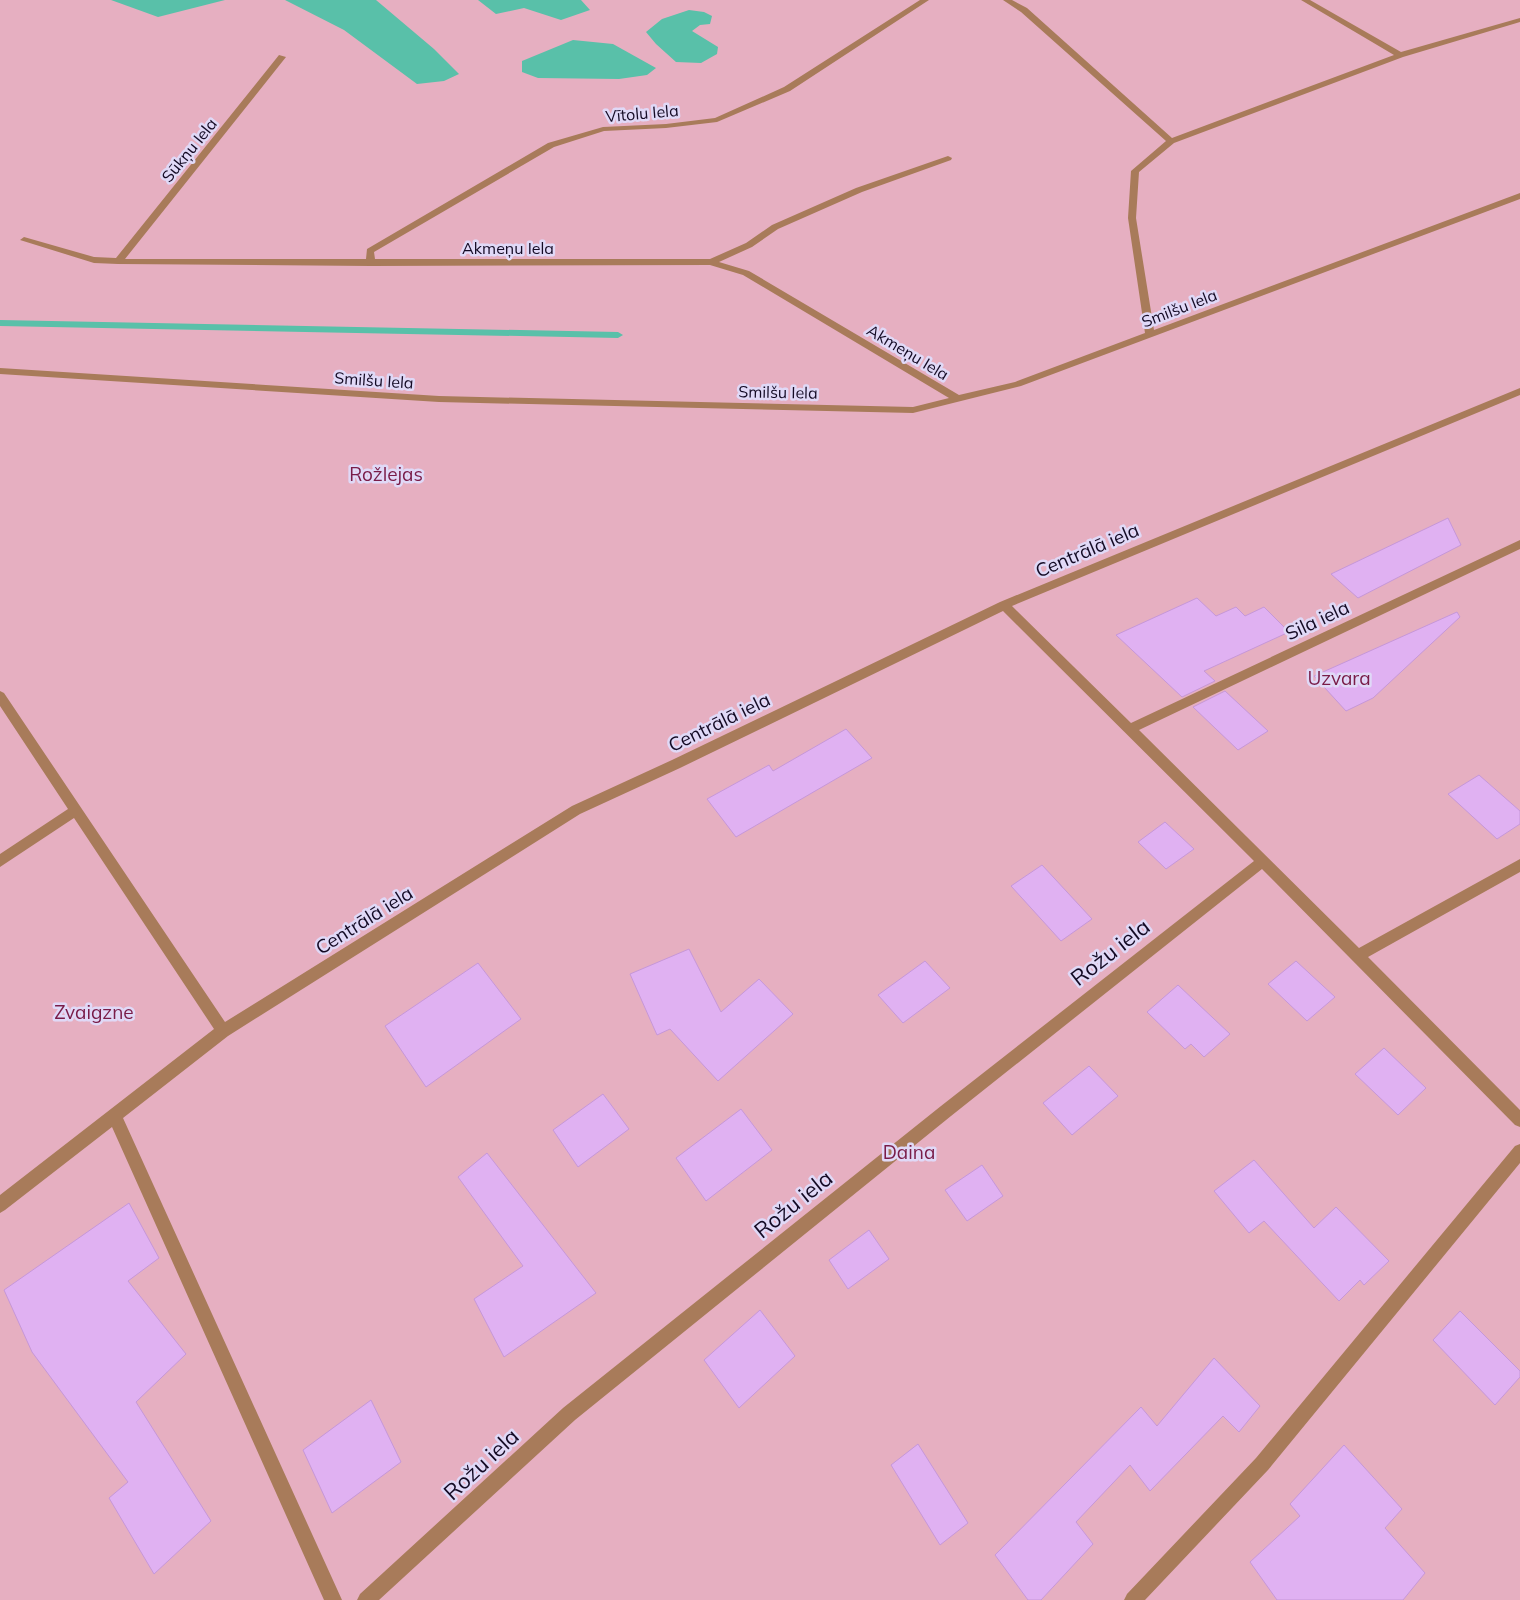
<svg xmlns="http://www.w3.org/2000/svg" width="1520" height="1600" font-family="Mulish,sans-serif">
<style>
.green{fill:#e6afc1}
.water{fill:#59c0a9}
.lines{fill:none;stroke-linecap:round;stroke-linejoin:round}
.stream{fill:#59c0a9;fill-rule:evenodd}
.building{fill:#e0b1f2;stroke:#c697d8}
.minor{fill:#a87b5a;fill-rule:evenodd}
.labels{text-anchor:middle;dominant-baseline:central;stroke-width:5;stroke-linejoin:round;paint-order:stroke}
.far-street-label{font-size:16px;fill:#130a24;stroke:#e0d9f7}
.park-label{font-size:19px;fill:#791c48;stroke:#e0d9f7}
.street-label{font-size:19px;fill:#130a24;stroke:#e0d9f7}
.near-street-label{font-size:22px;fill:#130a24;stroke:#e0d9f7}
</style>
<rect width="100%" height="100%" fill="#e0d9f7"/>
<rect class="green" x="0" y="0" width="1520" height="1600"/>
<g class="water">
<polygon points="111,0 225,0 158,17"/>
<polygon points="285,0 376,0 434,49 459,74 444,81 417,84 344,30"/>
<polygon points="478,0 581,0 590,10 561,20 524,8 496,14"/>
<polygon points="689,10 704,12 712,16 710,24 700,25 692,31 718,47 717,54 701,63 676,62 656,44 646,32 662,19"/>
<polygon points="573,40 613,44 656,68 647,75 619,79 538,78 522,72 522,61"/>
</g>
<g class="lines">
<polygon class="stream" points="0,320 618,332 623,335 618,338 0,326"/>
</g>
<g class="building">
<polygon points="1448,518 1461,545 1358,598 1331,574"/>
<polygon points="1197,598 1216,616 1236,607 1245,616 1264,607 1289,632 1204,671 1215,681 1182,697 1116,635"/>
<polygon points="1457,612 1460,617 1373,698 1346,711 1314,676"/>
<polygon points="1225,691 1268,731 1238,750 1193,707"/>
<polygon points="846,729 872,758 736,837 707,799 769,765 773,771"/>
<polygon points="1479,775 1520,811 1520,824 1497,839 1448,794"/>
<polygon points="1165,822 1194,849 1166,869 1138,842"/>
<polygon points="1042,865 1092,919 1061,941 1011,886"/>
<polygon points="689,949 721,1012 759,979 793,1014 718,1081 670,1029 657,1035 630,974"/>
<polygon points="925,961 950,988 903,1023 878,995"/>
<polygon points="1296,961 1335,997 1307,1021 1268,984"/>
<polygon points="478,963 521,1019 426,1087 385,1026"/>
<polygon points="1178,985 1230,1034 1204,1057 1191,1044 1185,1049 1147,1012"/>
<polygon points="1384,1048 1426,1088 1398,1115 1355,1074"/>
<polygon points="1089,1066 1118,1096 1072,1135 1043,1103"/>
<polygon points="603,1094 629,1129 578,1167 553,1130"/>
<polygon points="741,1109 772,1150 706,1201 676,1158"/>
<polygon points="487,1153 596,1293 504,1357 474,1299 523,1266 458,1177"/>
<polygon points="1254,1160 1314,1228 1336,1207 1389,1261 1364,1285 1360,1280 1339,1301 1264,1221 1249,1233 1214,1191"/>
<polygon points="982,1165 1003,1196 967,1221 945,1190"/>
<polygon points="129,1203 159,1258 128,1281 186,1354 136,1402 211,1521 154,1574 109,1498 128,1482 32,1352 4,1290"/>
<polygon points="869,1230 889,1259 848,1289 829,1260"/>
<polygon points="760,1310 795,1356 739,1408 704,1360"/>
<polygon points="1460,1311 1520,1371 1520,1377 1495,1405 1433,1340"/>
<polygon points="1214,1358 1260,1406 1239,1432 1223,1416 1150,1491 1130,1465 1076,1522 1093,1544 1041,1600 1028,1600 995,1555 1141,1407 1157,1426"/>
<polygon points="371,1400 401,1462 332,1513 303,1450"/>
<polygon points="918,1444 968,1523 940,1545 891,1465"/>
<polygon points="1344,1445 1402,1509 1385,1528 1425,1573 1403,1600 1277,1600 1250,1562 1300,1516 1290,1504"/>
</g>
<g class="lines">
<g class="minor">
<polygon points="920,0 929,0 790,91 717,122 666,128 604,131 554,147 374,252 375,259 710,259 746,243 772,225 856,188 948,156 952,158 951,160 862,192 778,229 752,247 719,262 749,271 959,395 1015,382 1145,333 1128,218 1131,171 1166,141 1021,12 1003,0 1012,0 1027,8 1172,138 1394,55 1301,0 1310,0 1401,52 1520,18 1520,22 1403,57 1174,143 1139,172 1136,218 1154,330 1520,193 1520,199 1021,386 913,413 439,402 0,374 0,368 439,396 913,407 949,398 743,275 710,265 371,266 118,264 94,263 20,240 24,237 94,257 116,258 279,55 286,57 125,259 366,259 367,249 548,143 603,127 666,124 715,118 784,87"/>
<polygon points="1520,388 1520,395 1012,606 1131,723 1520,540 1520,549 1139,730 1359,948 1520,859 1520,872 1368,957 1520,1110 1520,1127 1515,1125 1262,869 951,1116 575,1420 379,1600 357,1600 360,1594 563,1408 941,1106 1254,861 1003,611 680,768 580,814 228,1036 123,1118 342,1600 324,1600 112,1127 5,1210 0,1213 0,1195 214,1029 74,818 0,867 0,854 68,809 0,706 0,691 4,693 225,1022 572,806 672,760 1000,602"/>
<polygon points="1520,1144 1520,1163 1268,1470 1145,1600 1124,1600 1127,1594 1256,1458 1515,1146"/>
</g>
</g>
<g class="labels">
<g class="far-street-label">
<text transform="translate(642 113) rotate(-5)">Vītolu Iela</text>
<text transform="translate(189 150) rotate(-51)">Sūkņu Iela</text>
<text x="508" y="248">Akmeņu Iela</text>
<text transform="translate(1179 308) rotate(-21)">Smilšu Iela</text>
<text transform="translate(908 352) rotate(31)">Akmeņu Iela</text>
<text transform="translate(374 380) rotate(4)">Smilšu Iela</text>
<text transform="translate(778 392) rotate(1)">Smilšu Iela</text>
</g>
<g class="park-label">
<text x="386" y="474">Rožlejas</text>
<text x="1339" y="678">Uzvara</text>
<text x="94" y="1012">Zvaigzne</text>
<text x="909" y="1152">Daina</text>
</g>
<g class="street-label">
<text transform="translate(1087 550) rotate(-23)">Centrālā iela</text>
<text transform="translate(1317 620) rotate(-25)">Sila iela</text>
<text transform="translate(719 722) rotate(-26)">Centrālā iela</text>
<text transform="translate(364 920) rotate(-32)">Centrālā iela</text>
</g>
<g class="near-street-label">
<text transform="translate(1110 952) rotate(-38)">Rožu iela</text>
<text transform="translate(793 1204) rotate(-39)">Rožu iela</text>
<text transform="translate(481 1464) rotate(-43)">Rožu iela</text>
</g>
</g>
</svg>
